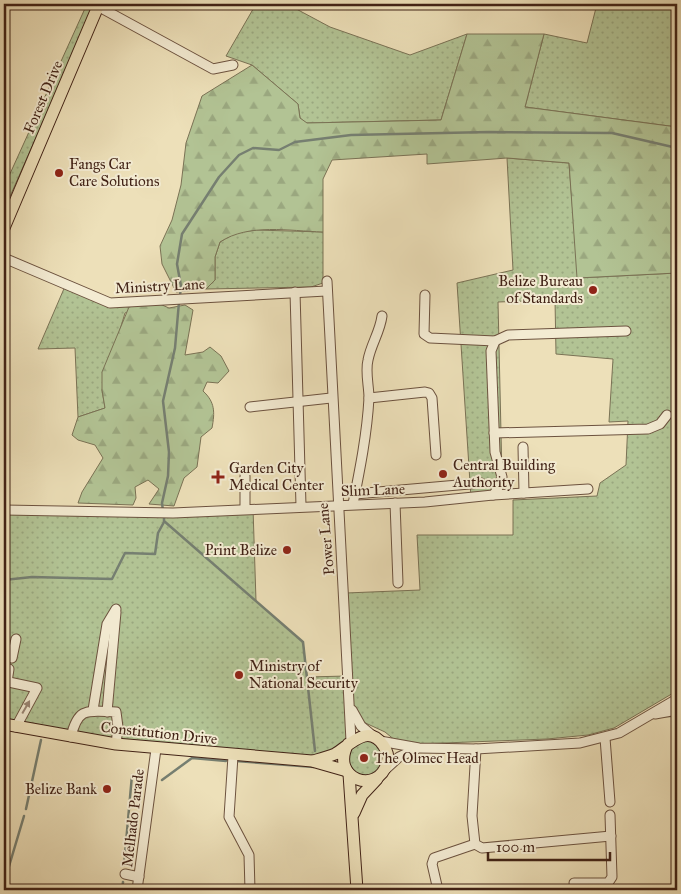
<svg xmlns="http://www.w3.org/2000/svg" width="681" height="894" font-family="'IM FELL Great Primer',serif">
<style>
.grass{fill:url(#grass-dots);stroke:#7a7255}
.forest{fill:url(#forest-firs);stroke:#7a7255}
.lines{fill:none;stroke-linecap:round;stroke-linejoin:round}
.stream{stroke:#767f71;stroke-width:2.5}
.minor-casing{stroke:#6c523f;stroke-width:11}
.major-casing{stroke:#412216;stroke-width:13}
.minor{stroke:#f3ebd2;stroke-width:9}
.major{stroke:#ede0b9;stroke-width:11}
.oneway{fill:#9a8674}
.poi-dot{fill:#8f2418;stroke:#f3ebd2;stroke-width:2}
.labels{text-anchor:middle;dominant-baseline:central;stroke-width:4;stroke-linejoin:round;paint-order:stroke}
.street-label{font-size:15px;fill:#412216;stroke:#f3ebd2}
.poi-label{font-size:15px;fill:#412216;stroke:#f3ebd2;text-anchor:start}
</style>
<defs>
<pattern id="grass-dots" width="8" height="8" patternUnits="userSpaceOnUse" patternTransform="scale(1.25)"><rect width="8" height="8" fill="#b2c394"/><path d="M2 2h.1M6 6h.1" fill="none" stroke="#9aa77f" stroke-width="1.8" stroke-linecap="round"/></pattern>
<pattern id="forest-firs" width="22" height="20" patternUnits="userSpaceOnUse" patternTransform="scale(1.25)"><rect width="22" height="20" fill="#b2c394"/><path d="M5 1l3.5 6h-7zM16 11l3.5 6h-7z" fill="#9aa77f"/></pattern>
</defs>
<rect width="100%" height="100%" fill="#ede0b9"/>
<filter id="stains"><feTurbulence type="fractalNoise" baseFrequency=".004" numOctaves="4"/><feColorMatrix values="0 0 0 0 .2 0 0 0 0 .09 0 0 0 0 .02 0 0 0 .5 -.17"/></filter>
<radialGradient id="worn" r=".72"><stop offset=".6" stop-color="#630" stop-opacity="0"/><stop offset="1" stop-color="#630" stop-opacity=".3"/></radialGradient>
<g class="grass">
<polygon points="87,4 95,4 4,210 4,187"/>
<polygon points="256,4 287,4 330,27 410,55 467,34 441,120 306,123 300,118 298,104 252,65 226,56"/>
<polygon points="597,4 677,4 677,127 525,107 544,34 587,43"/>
<polygon points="507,158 569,163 578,278 677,273 677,682 675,692 614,728 588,735 547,739 418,744 396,741 385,732 359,720 356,715 351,741 360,736 385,748 384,771 360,780 343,758 233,756 4,724 4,510 253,508 256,601 303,642 307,677 347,676 346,593 420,590 417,535 513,535 513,500 597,496 600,483 626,465 628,421 609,422 613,359 556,354 555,300 498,302 502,477 497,490 471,498 457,283 513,270"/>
<polygon points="256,230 323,232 323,283 311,287 206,289 215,280 215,257 220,242 235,233"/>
<polygon points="66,284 110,303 153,301 125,313 102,390 105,408 78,417 75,348 38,349"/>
</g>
<g class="forest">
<path d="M467,34H544L525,107L677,127V273L577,278L569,163L507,158L427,164V154L332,160L323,179V232C289,231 249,223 220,242L215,257V280L206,289L176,292L162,264L160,246L172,220L181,185L186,143L202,96L252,65L298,104L300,118L307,123L441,120Z"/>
<path d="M153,301L169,308L185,305L193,310L185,355L203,352L210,347L221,356L229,371L218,383L207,382L203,391C215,402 215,412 212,428L201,437L197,467L184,478L174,506L149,504L159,489L148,480L135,487L136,498L133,505L78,503L82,492L103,458L95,445L78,440L72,435L78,417L105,408L102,390V372L129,307Z"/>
</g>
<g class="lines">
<g class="stream">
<polyline points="180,296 181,286 177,264 182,234 219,177 239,155 253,148 279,150 295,142 351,135 489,132 612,133 677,148"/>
<polyline points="163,511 162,503 168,476 169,452 163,401 175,348 179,302"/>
<polyline points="164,516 164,521 303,642 315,751"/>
<polyline points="4,580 32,577 112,579 125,553 155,554 158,533 164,522"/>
<polyline points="663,716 677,716"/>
<polyline points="236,761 314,767"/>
<polyline points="162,780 192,758 226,761"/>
<polyline points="26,809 41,740"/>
<polyline points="124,865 132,775"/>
<polyline points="4,883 24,816"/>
<polyline points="122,890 123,882"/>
</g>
<g class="minor-casing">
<g id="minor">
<polyline points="103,9 213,69 233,65"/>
<polyline points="4,258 110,303 326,291"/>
<polyline points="327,281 351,741"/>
<polyline points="295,292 301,506"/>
<polyline points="425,295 424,334 430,338 495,341 508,335 626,331"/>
<polyline points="369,398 425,392 429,393 432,398 436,455"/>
<polyline points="250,407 331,398"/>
<polyline points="494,433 648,429 660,424 667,415"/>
<polyline points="523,447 524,493"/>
<polyline points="245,476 245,509"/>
<polyline points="355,494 481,483"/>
<polyline points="493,495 588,489"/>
<polyline points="395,503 398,583"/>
<path d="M353,504C360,469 367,434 369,398C369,386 365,372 368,360C371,344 380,332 382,316"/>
<polyline points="4,510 173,513 425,502 493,495 497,490 502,477 495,452 491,351 495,341"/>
<polyline points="12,658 16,639"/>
<polyline points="4,681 37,688 16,727"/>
<polyline points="7,682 9,669"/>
<polyline points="93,710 107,624 116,609"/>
<polyline points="352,710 361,726 373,736"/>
<polyline points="107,712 116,612"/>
<polyline points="655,714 677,710"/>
<path d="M71,737C78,706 88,711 116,712L118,727L116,744"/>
<polyline points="605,738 610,802"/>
<polyline points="380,741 419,748 476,749 580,743 619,733 677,699"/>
<polyline points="476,749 472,816 475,844 482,848 611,836"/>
<polyline points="233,756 229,817 249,855 250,890"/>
<polyline points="386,769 399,757 416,749"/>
<polyline points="125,874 139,877"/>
<polyline points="574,883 608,883 612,877 610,815"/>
<polyline points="137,890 156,749"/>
<polyline points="438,890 432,864 434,858 475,844"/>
</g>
</g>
<g class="major-casing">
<g id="major">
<polyline points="4,228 99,4"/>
<polyline points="4,724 116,744 312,761 347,771"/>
<path d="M313,761C320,759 328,757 335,754C350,745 368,723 383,745C387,750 389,757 387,763C378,796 329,779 348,744"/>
<polyline points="349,774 357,890"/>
<polyline points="354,813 362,795 377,779"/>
</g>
</g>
<use href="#minor" class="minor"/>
<use href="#major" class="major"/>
</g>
<defs><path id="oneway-solid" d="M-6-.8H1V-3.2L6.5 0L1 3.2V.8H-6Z" transform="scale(1.25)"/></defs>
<use class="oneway" href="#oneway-solid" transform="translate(26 707) rotate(-60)"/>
<g class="poi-dot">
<circle cx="59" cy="173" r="5"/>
<circle cx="593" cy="290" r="5"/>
<circle cx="443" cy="474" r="5"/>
<path d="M215.5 469.5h5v5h5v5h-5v5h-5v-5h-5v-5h5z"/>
<circle cx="287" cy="550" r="5"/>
<circle cx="239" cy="675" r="5"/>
<circle cx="364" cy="758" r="5"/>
<circle cx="107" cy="789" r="5"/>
</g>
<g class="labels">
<g class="street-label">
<text transform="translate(43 97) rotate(-67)">Forest Drive</text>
<text transform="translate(160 286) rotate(-3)">Ministry Lane</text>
<text transform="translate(373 490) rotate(-2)">Slim Lane</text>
<text transform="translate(326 539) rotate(-95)">Power Lane</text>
<text transform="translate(159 733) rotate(6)">Constitution Drive</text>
<text transform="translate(133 818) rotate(-83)">Melhado Parade</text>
</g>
<g class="poi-label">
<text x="69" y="164">Fangs Car<tspan x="69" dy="17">Care Solutions</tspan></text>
<text x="583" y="281" text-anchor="end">Belize Bureau<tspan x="583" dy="17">of Standards</tspan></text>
<text x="453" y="465">Central Building<tspan x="453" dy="17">Authority</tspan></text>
<text x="229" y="468">Garden City<tspan x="229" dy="17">Medical Center</tspan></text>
<text x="277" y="550" text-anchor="end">Print Belize</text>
<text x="249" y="666">Ministry of<tspan x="249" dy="17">National Security</tspan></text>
<text x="374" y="758">The Olmec Head</text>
<text x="97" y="789" text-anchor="end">Belize Bank</text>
</g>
</g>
<rect width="681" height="894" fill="none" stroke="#ede0b9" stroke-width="20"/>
<rect x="5" y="5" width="671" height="884" fill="none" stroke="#412216" stroke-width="2.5"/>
<rect x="10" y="10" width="661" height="874" fill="none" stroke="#412216"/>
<path d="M488 852v8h122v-8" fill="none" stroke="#412216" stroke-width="2.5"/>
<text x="496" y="852" font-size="15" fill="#412216" stroke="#f3ebd2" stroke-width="4" paint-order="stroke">100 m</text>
<rect width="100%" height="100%" filter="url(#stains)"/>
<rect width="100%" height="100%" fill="url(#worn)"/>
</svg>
